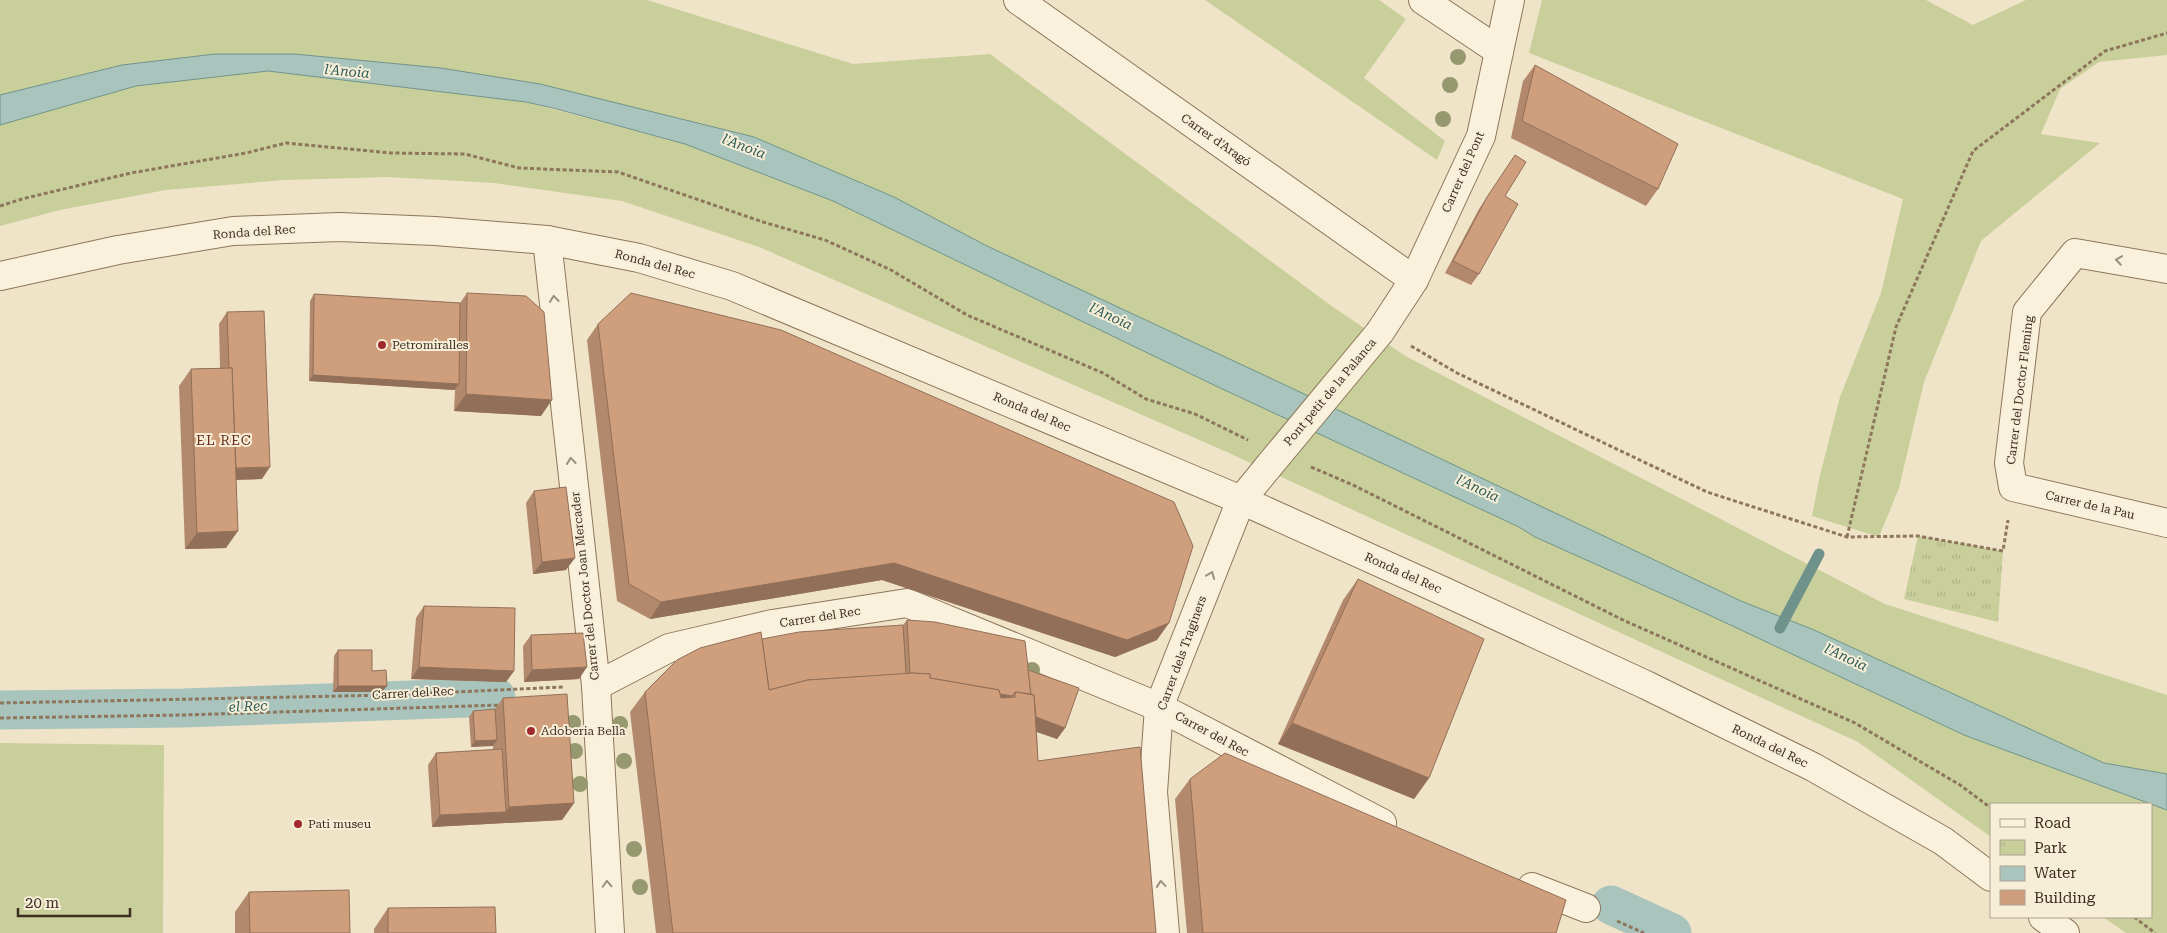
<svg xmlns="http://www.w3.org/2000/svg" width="2167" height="933" font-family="'Roboto Serif',serif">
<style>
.green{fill:#c9cf9b}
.park{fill:url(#park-tufts)}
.water{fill:#a9c4bc;stroke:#6f938a}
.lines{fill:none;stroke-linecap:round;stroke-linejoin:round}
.stream{stroke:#6f938a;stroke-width:11}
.canal{stroke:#a9c4bc;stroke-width:39}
.minor-casing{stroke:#8d765c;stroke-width:30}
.path{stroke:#8d765c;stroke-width:3;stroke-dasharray:4 2.5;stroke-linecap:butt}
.minor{stroke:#faf1dc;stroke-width:28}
.minor-bridge-casing{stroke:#8d765c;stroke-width:30;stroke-linecap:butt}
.minor-bridge{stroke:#faf1dc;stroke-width:28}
.tree{fill:#96986f}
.wall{fill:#b2896c}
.shaded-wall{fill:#916f58}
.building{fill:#cf9f7d;stroke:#916f58}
.oneway{stroke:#9c907e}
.poi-dot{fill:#9e2a2b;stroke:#f7eed8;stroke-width:2}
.labels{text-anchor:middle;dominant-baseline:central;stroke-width:4;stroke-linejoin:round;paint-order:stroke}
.street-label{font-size:12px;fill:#3d2e20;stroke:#f7eed8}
.poi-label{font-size:12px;fill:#3d2e20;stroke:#f7eed8;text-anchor:start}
.water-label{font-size:14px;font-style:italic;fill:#2f5d5a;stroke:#f7eed8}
.neighbourhood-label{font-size:14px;letter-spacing:1px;fill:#6b2e1e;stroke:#f7eed8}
</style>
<defs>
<pattern id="park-tufts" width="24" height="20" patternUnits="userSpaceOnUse" patternTransform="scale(1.25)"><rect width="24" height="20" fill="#c9cf9b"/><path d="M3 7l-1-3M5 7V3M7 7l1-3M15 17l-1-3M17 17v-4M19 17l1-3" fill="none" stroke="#aeb285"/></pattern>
</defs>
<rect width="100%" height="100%" fill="#f0e4c8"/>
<g class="green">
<polygon points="0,0 647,0 853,64 990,54 1333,307 1407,357 1885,604 2167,695 2167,774 2104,763 1814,630 1741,601 987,246 894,197 754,137 540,84 441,68 294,54 215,54 122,65 0,95"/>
<polygon points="1205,0 1379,0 1406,19 1364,78 1445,141 1437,160"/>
<polygon points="1542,0 1926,0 1973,25 2026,0 2167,0 2167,55 2099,62 2060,89 2041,134 2100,143 1981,241 1924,382 1899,488 1879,537 1812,516 1820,475 1840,397 1881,293 1903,199 1529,53"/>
<polygon points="268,71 526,102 685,144 833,201 1218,387 1519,527 1535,537 1707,614 1964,735 2167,810 2167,933 2126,933 2103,917 2151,917 2151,804 1991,804 1991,837 1858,742 1229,453 759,247 622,201 494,183 389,177 285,180 166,190 60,210 0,226 0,125 136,86"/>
<polygon points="0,743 164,745 163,933 0,933"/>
</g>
<polygon class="park" points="1918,536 2003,551 1998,622 1904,599"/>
<polygon class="water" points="215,54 294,54 441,68 540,84 754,137 894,197 987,246 1283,384 1741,601 1814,630 2104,763 2167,774 2167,810 1964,735 1707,614 1535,537 1519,527 1218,387 833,201 685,144 553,108 526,102 268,71 136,86 0,125 0,95 122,65"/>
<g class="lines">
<polyline class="stream" points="1780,628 1819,554"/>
<g class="canal">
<polyline points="0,710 183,708 496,697"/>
<polyline points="1611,905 1672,933"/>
</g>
<g class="minor-casing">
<g id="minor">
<polyline points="1018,0 1414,280"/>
<polyline points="1423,0 1499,51"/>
<polyline points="547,240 596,686 610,933"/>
<polyline points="2167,269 2075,253 2027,312 2009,463 2013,487 2167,523"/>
<polyline points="0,276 118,250 233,231 339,227 435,231 547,240 639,258 732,286 1241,500 1443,591 1646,685 1813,767 1943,841 1991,877"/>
<polyline points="1380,332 1414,280 1481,136 1510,0"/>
<polyline points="596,686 669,648 772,624 907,603 1159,707 1382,823"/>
<polyline points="1532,887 1586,908"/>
<polyline points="2043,917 2065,933"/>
<polyline points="1165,933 1153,792 1159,707 1241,500 1268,467"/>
</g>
</g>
<g class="path">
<polyline points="0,206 22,199 131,173 246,153 286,143 391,153 465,154 519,168 618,172 763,222 825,240 891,270 967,315 1103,373 1146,399 1195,414 1248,440"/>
<polyline points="1411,346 1457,373 1707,492 1847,537 1918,536 2003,551 2008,520"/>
<polyline points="1311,467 1353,485 1623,620 1855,723 1960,785 1991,808"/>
<polyline points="1847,537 1896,327 1973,151 2105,51 2167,33"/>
<polyline points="0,703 391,695 563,687"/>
<polyline points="0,718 184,715 502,705"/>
<polyline points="2134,917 2155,933"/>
<polyline points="1617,921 1644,933"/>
</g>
<use href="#minor" class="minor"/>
<g class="minor-bridge-casing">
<polyline id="minor-bridge" points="1268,467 1380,332"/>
</g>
<use href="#minor-bridge" class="minor-bridge"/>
</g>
<g class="tree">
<circle cx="1458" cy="57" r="8"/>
<circle cx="1450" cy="85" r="8"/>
<circle cx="1443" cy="119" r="8"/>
<circle cx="1032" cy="670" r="8"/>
<circle cx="573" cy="723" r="8"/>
<circle cx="620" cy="724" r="8"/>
<circle cx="575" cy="751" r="8"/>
<circle cx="624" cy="761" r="8"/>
<circle cx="580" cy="784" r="8"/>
<circle cx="634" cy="849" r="8"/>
<circle cx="640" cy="887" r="8"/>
</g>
<g class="wall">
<polygon points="1535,65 1658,189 1646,206 1511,138 1523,81"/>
<polygon points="1515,155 1505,196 1479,274 1471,285 1445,273 1479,209"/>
<polygon points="467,293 541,416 454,411 455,390 309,381 310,301 314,294 460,303"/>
<polygon points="227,312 262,479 236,480 226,548 185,549 179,386 191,369 220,368 219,324"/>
<polygon points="598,324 1157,640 1115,657 882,580 650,619 617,601 587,340"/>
<polygon points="534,491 566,570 533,574 526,503"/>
<polygon points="1358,579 1429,778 1414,799 1278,744 1343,600"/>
<polygon points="424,606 514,671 506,682 411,679 416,618"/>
<polygon points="907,620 1028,670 1065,728 1057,739 1037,732 1038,761 1156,933 656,933 630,712 645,692 903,625"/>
<polygon points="531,635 579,679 524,682 523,646"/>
<polygon points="338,650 372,671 382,692 333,692 334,656"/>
<polygon points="503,698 574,803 562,820 432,827 428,765 436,753 493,750 493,745 471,747 469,717 473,711 495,709"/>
<polygon points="1190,779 1556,933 1187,933 1175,799"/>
<polygon points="249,892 350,933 235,933 235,912"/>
<polygon points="388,908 496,933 374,933 374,929"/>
</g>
<g class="shaded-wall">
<polygon points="313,375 459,384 454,390 309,381"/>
<polygon points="466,394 552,400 541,416 454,411"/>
<polygon points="270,467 262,479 224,480 232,469"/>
<polygon points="238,531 226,548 185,549 197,533"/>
<polygon points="575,558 566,570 533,574 542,562"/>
<polygon points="894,563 1169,623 1157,640 1115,657 882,580 650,619 661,602"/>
<polygon points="419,667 514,671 506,682 411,679"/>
<polygon points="587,667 579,679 524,682 532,670"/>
<polygon points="927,682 1012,696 1000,712"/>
<polygon points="338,686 387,686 382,692 333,692"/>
<polygon points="1029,714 1065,728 1057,739 1020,726"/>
<polygon points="1292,723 1429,778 1414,799 1278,744"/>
<polygon points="497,740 493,746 471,747 475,741"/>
<polygon points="574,803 562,820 432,827 440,815 506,812 509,807"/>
</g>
<g class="building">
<polygon points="1535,65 1678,144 1658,189 1522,121"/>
<polygon points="1515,155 1526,162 1505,196 1518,204 1479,274 1453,261 1487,197"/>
<polygon points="467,293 526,296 544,312 552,400 466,394"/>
<polygon points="631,293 781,330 1174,502 1193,546 1169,623 1127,640 894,563 661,602 629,584 598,324"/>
<polygon points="314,294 460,303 459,384 313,375"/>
<polygon points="264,311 270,467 236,468 232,368 229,368 227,312"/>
<polygon points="232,368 238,531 197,533 191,369"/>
<polygon points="566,487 575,558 542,562 534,491"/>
<polygon points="1358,579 1484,639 1429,778 1292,723"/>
<polygon points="424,606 515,608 514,671 419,667"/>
<polygon points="907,620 935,622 1025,641 1031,694 1015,692 1012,696 1000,694 999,690 930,678 930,674 910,673"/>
<polygon points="903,625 906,674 808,680 769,690 762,639 799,632"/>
<polygon points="761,632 769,690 808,680 913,673 930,674 930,678 999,690 1001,698 1015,697 1015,692 1034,695 1038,761 1140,747 1156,933 673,933 645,692 677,660 700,648"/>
<polygon points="583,633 587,667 532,670 531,635"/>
<polygon points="338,650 372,650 372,671 386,670 387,686 338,686"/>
<polygon points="1028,670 1079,688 1065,728 1036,717 1034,695 1031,694"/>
<polygon points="567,694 574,803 509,807 503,698"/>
<polygon points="495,709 497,740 475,741 473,711"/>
<polygon points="502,749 506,812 440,815 436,753"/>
<polygon points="1225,753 1566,900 1556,933 1203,933 1190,779"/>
<polygon points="349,890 350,933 250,933 249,892"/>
<polygon points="495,907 496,933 388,933 388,908"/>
</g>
<defs><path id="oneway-chevron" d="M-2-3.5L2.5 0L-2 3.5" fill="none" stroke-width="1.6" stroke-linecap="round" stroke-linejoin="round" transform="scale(1.25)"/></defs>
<g class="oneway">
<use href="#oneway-chevron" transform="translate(2119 260) rotate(-171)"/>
<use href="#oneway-chevron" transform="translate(554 299) rotate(-96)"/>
<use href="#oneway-chevron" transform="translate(571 461) rotate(-96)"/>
<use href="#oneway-chevron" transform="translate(1211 575) rotate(-68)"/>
<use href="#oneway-chevron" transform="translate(607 884) rotate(-93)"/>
<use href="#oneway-chevron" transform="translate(1161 884) rotate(-95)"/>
</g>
<g class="poi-dot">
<circle cx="382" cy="345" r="5"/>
<circle cx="531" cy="731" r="5"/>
<circle cx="298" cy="824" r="5"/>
</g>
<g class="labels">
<g class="street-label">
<text transform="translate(1216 140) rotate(35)">Carrer d'Aragó</text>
<text transform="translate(1463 172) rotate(-66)">Carrer del Pont</text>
<text transform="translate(254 232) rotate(-4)">Ronda del Rec</text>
<text transform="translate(655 264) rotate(15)">Ronda del Rec</text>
<text transform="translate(2020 390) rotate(-83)">Carrer del Doctor Fleming</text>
<text transform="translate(1330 392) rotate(-50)">Pont petit de la Palanca</text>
<text transform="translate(1032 412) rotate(23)">Ronda del Rec</text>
<text transform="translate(2090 505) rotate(13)">Carrer de la Pau</text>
<text transform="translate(1403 573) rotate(24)">Ronda del Rec</text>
<text transform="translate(585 586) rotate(-96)">Carrer del Doctor Joan Mercader</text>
<text transform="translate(820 617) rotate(-9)">Carrer del Rec</text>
<text transform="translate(1182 653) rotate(-70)">Carrer dels Traginers</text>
<text transform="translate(413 693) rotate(-3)">Carrer del Rec</text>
<text transform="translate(1212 734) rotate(28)">Carrer del Rec</text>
<text transform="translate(1770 746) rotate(26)">Ronda del Rec</text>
</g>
<g class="poi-label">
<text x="392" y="345">Petromiralles</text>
<text x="541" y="731">Adoberia Bella</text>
<text x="308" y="824">Pati museu</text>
</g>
<g class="water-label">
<text transform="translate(347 71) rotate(5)">l'Anoia</text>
<text transform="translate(744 146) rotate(21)">l'Anoia</text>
<text transform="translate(1111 316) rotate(25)">l'Anoia</text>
<text transform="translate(1478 488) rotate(25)">l'Anoia</text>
<text transform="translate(1846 657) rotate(25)">l'Anoia</text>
<text transform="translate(248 706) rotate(-2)">el Rec</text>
</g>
<g class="neighbourhood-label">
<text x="224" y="440">EL REC</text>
</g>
</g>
<rect x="1990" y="803" width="162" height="115" fill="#f7eed8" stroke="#ada18e"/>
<rect x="2000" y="819" width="25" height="8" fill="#faf1dc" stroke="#ada18e"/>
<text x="2034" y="828" font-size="15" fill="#3d2e20">Road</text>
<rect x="2000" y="840" width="25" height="15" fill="url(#park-tufts)" stroke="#ada18e"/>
<text x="2034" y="853" font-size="15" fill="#3d2e20">Park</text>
<rect x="2000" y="866" width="25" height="15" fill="#a9c4bc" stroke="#ada18e"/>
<text x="2034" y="878" font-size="15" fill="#3d2e20">Water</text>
<rect x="2000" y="890" width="25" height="15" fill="#cf9f7d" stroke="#ada18e"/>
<text x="2034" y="903" font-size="15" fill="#3d2e20">Building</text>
<path d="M18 908v8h112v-8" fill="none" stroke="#3d2e20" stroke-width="2.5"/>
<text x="25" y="908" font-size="15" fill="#3d2e20" stroke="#f7eed8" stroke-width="4" paint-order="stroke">20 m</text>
</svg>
